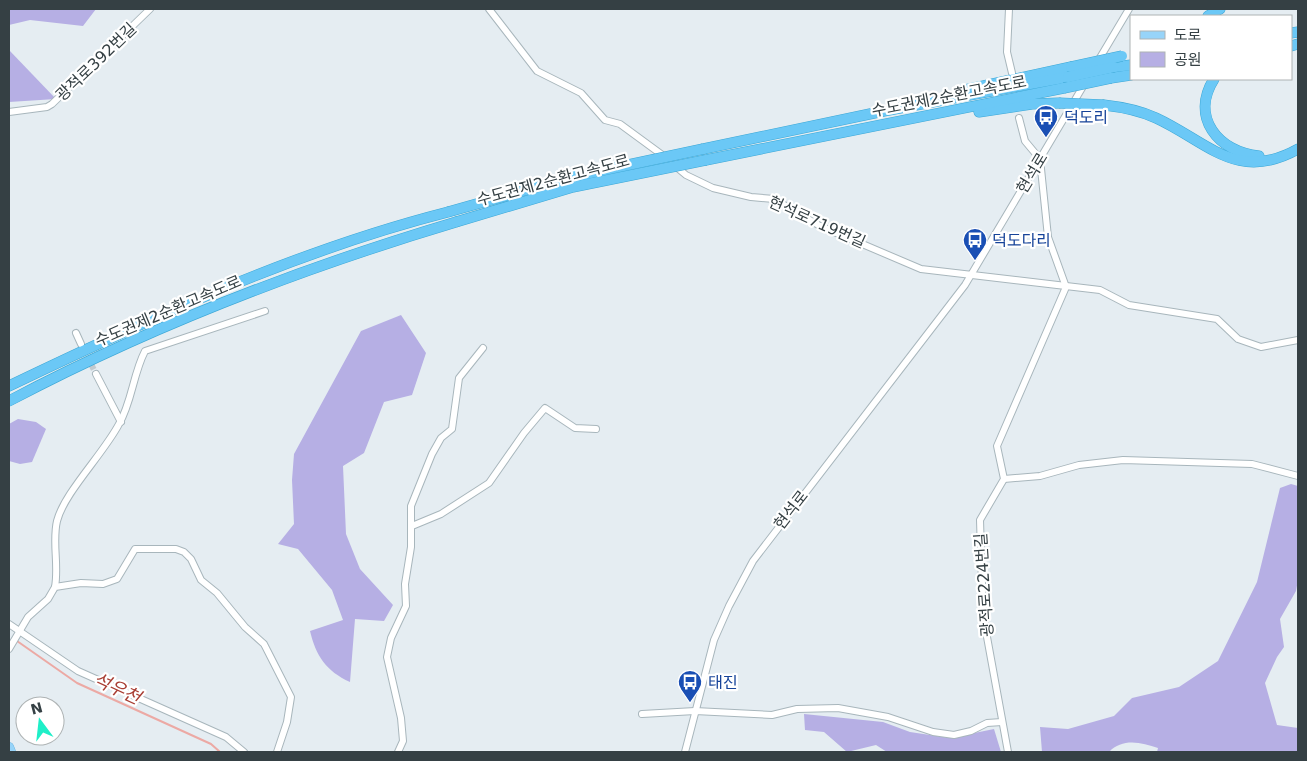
<svg xmlns="http://www.w3.org/2000/svg" width="1307" height="761" font-family="'DejaVu Sans','Noto Sans KR',sans-serif">
<style>
.green{fill:#b6afe4}
.lines{fill:none;stroke-linecap:round;stroke-linejoin:round}
.stream{stroke:#eca9a4;stroke-width:2}
.minor-tunnel{stroke:#c2cacf;stroke-width:6;stroke-dasharray:6 3;stroke-linecap:butt}
.minor-casing{stroke:#a8b6bc;stroke-width:8}
.major-casing{stroke:#68b2dd;stroke-width:10}
.highway-casing{stroke:#3ca7d5;stroke-width:11}
.minor{stroke:#fff;stroke-width:6}
.major{stroke:#97d4f9;stroke-width:9}
.highway{stroke:#6bc8f6;stroke-width:10}
.highway-bridge-casing{stroke:#3ca7d5;stroke-width:11;stroke-linecap:butt}
.highway-bridge{stroke:#6bc8f6;stroke-width:10}
.labels{text-anchor:middle;dominant-baseline:central;stroke-width:4.5;stroke-linejoin:round;paint-order:stroke}
.street-label{font-size:16px;fill:#354044;stroke:#fff}
.transit-label{font-size:16px;fill:#164399;stroke:#fff;text-anchor:start}
.water-label{font-size:18px;font-style:italic;fill:#a93e34;stroke:#fff}
</style>
<rect width="100%" height="100%" fill="#e5edf2"/>
<g class="green">
<polygon points="9,9 96,9 83,26 30,20 9,25"/>
<polygon points="9,50 56,99 9,102"/>
<path d="M401,315L426,353L412,395L384,402L364,453L343,466L346,534L360,569L393,605L384,621L355,619L350,682C326,671 316,656 310,631L343,620L332,590L298,549L278,544L294,524L292,480L294,454L361,331Z"/>
<polygon points="18,419 36,422 46,429 32,462 20,464 9,461 9,424"/>
<path d="M1291,484L1298,486V580L1296,591L1280,619L1284,647L1277,657L1265,683L1277,725L1298,728V752H1157L1158,748C1141,742 1122,738 1109,752H1042L1040,727L1068,729L1114,716L1132,698L1179,687L1218,661L1257,582L1280,488Z"/>
<polygon points="804,714 883,722 910,732 950,738 994,729 1001,752 887,752 876,745 847,752 824,732 805,730"/>
</g>
<g class="lines">
<polyline class="stream" points="17,641 77,683 211,744 220,752"/>
<polyline class="minor-tunnel" points="83,348 96,374"/>
<g class="minor-casing">
<g id="minor">
<polyline points="489,9 537,71 581,93 605,120 620,124 665,157"/>
<polyline points="1009,9 1007,52 1012,73"/>
<polyline points="1098,61 1129,9"/>
<polyline points="9,112 47,107 52,104 150,9"/>
<polyline points="674,165 686,175 713,188 751,197 774,199 820,226 921,269 1100,290 1129,305 1217,319 1238,339 1261,347 1298,340"/>
<polyline points="76,333 81,344"/>
<polyline points="96,374 121,422"/>
<polyline points="1004,479 1040,476 1079,465 1123,460 1252,464 1298,476"/>
<polyline points="412,526 441,514 489,483 524,433 545,408 575,428 596,429"/>
<path d="M55,587C59,565 52,542 57,521C64,493 104,453 119,424C132,402 133,374 145,351L265,311"/>
<polyline points="9,624 78,671 226,737 244,752"/>
<polyline points="9,649 28,617 48,599 55,587 81,583 103,584 117,579 135,549 176,549 184,552 191,559 201,580 217,593 245,627 264,644 291,697 287,722 277,752"/>
<polyline points="642,714 695,711 772,715 797,709 838,708 888,717 933,732 954,735 971,731 987,723 1002,722"/>
<polyline points="398,752 403,741 401,718 387,657 391,638 406,606 405,584 411,547 411,506 432,454 441,438 452,429 459,378 483,348"/>
<polyline points="685,752 714,640 729,606 753,561 965,285 1085,83"/>
<polyline points="1008,752 983,615 980,520 1004,479 997,446 1066,287 1048,237 1040,159 1025,141 1019,118"/>
</g>
</g>
<g class="major-casing">
<polyline id="major" points="9,747 11,752"/>
</g>
<g class="highway-casing">
<g id="highway">
<polyline points="1208,16 1220,9"/>
<polyline points="1291,33 1298,32"/>
<polyline points="1291,46 1298,44"/>
<polyline points="1114,67 1131,65"/>
<polyline points="1111,78 1131,75"/>
<path d="M1214,79C1190,117 1218,152 1259,156"/>
<polyline points="960,91 1071,67"/>
<path d="M1104,105C1122,107 1139,110 1156,118C1208,142 1237,183 1298,149"/>
<polyline points="979,112 1032,104 1059,103"/>
<polyline points="703,149 884,111 1068,77"/>
<polyline points="706,160 1064,88"/>
<path d="M9,386C151,318 295,251 448,212"/>
<path d="M9,401C151,326 302,268 456,222"/>
</g>
</g>
<use href="#minor" class="minor"/>
<use href="#major" class="major"/>
<use href="#highway" class="highway"/>
<g class="highway-bridge-casing">
<g id="highway-bridge">
<polyline points="1071,67 1122,56"/>
<polyline points="1068,77 1114,67"/>
<polyline points="1064,88 1111,78"/>
<polyline points="1059,103 1104,105"/>
<polyline points="448,212 576,176 703,149"/>
<polyline points="456,222 573,187 706,160"/>
</g>
</g>
<use href="#highway-bridge" class="highway-bridge"/>
</g>
<defs>
<g id="bus-pin" transform="scale(1.25)"><path d="M0 17L-7.5 6A9.5 9.5 0 1 1 7.5 6Z" fill="#1a4fb4" stroke="#fff"/><path d="M-5-6H5V4H4V6H2V4H-2V6H-4V4H-5ZM-3.5-4V0h7V-4ZM-3.5 1.2v1.5H-2V1.2ZM2 1.2v1.5H3.5V1.2Z" fill="#fff"/></g>
</defs>
<g fill-rule="evenodd">
<use href="#bus-pin" x="1046" y="117"/>
<use href="#bus-pin" x="975" y="240"/>
<use href="#bus-pin" x="690" y="682"/>
</g>
<g class="labels">
<g class="street-label">
<text transform="translate(96 62) rotate(-44)">광적로392번길</text>
<text transform="translate(949 96) rotate(-11)">수도권제2순환고속도로</text>
<text transform="translate(1032 173) rotate(-59)">현석로</text>
<text transform="translate(553 180) rotate(-15)">수도권제2순환고속도로</text>
<text transform="translate(817 222) rotate(24)">현석로719번길</text>
<text transform="translate(168 311) rotate(-23)">수도권제2순환고속도로</text>
<text transform="translate(791 510) rotate(-52)">현석로</text>
<text transform="translate(984 585) rotate(-94)">광적로224번길</text>
</g>
<g class="transit-label">
<text x="1064" y="117">덕도리</text>
<text x="992" y="240">덕도다리</text>
<text x="708" y="682">태진</text>
</g>
<g class="water-label">
<text transform="translate(117 688) rotate(25)">석우천</text>
</g>
</g>
<rect width="1307" height="761" fill="none" stroke="#354044" stroke-width="20"/>
<rect x="1130" y="15" width="162" height="65" fill="#ffffff" stroke="#aeb3b4"/>
<rect x="1140" y="31" width="25" height="8" fill="#97d4f9" stroke="#aeb3b4"/>
<text x="1174" y="40" font-size="15" fill="#354044">도로</text>
<rect x="1140" y="52" width="25" height="15" fill="#b6afe4" stroke="#aeb3b4"/>
<text x="1174" y="65" font-size="15" fill="#354044">공원</text>
<g transform="translate(40 721) rotate(345)"><circle r="24" fill="#ffffff" stroke="#aeb3b4"/>
<path d="M0-4L9 19L0 12L-9 19Z" fill="#1fefc8"/>
<text y="-8" font-size="14" font-weight="bold" text-anchor="middle" fill="#354044">N</text>
</g>
</svg>
